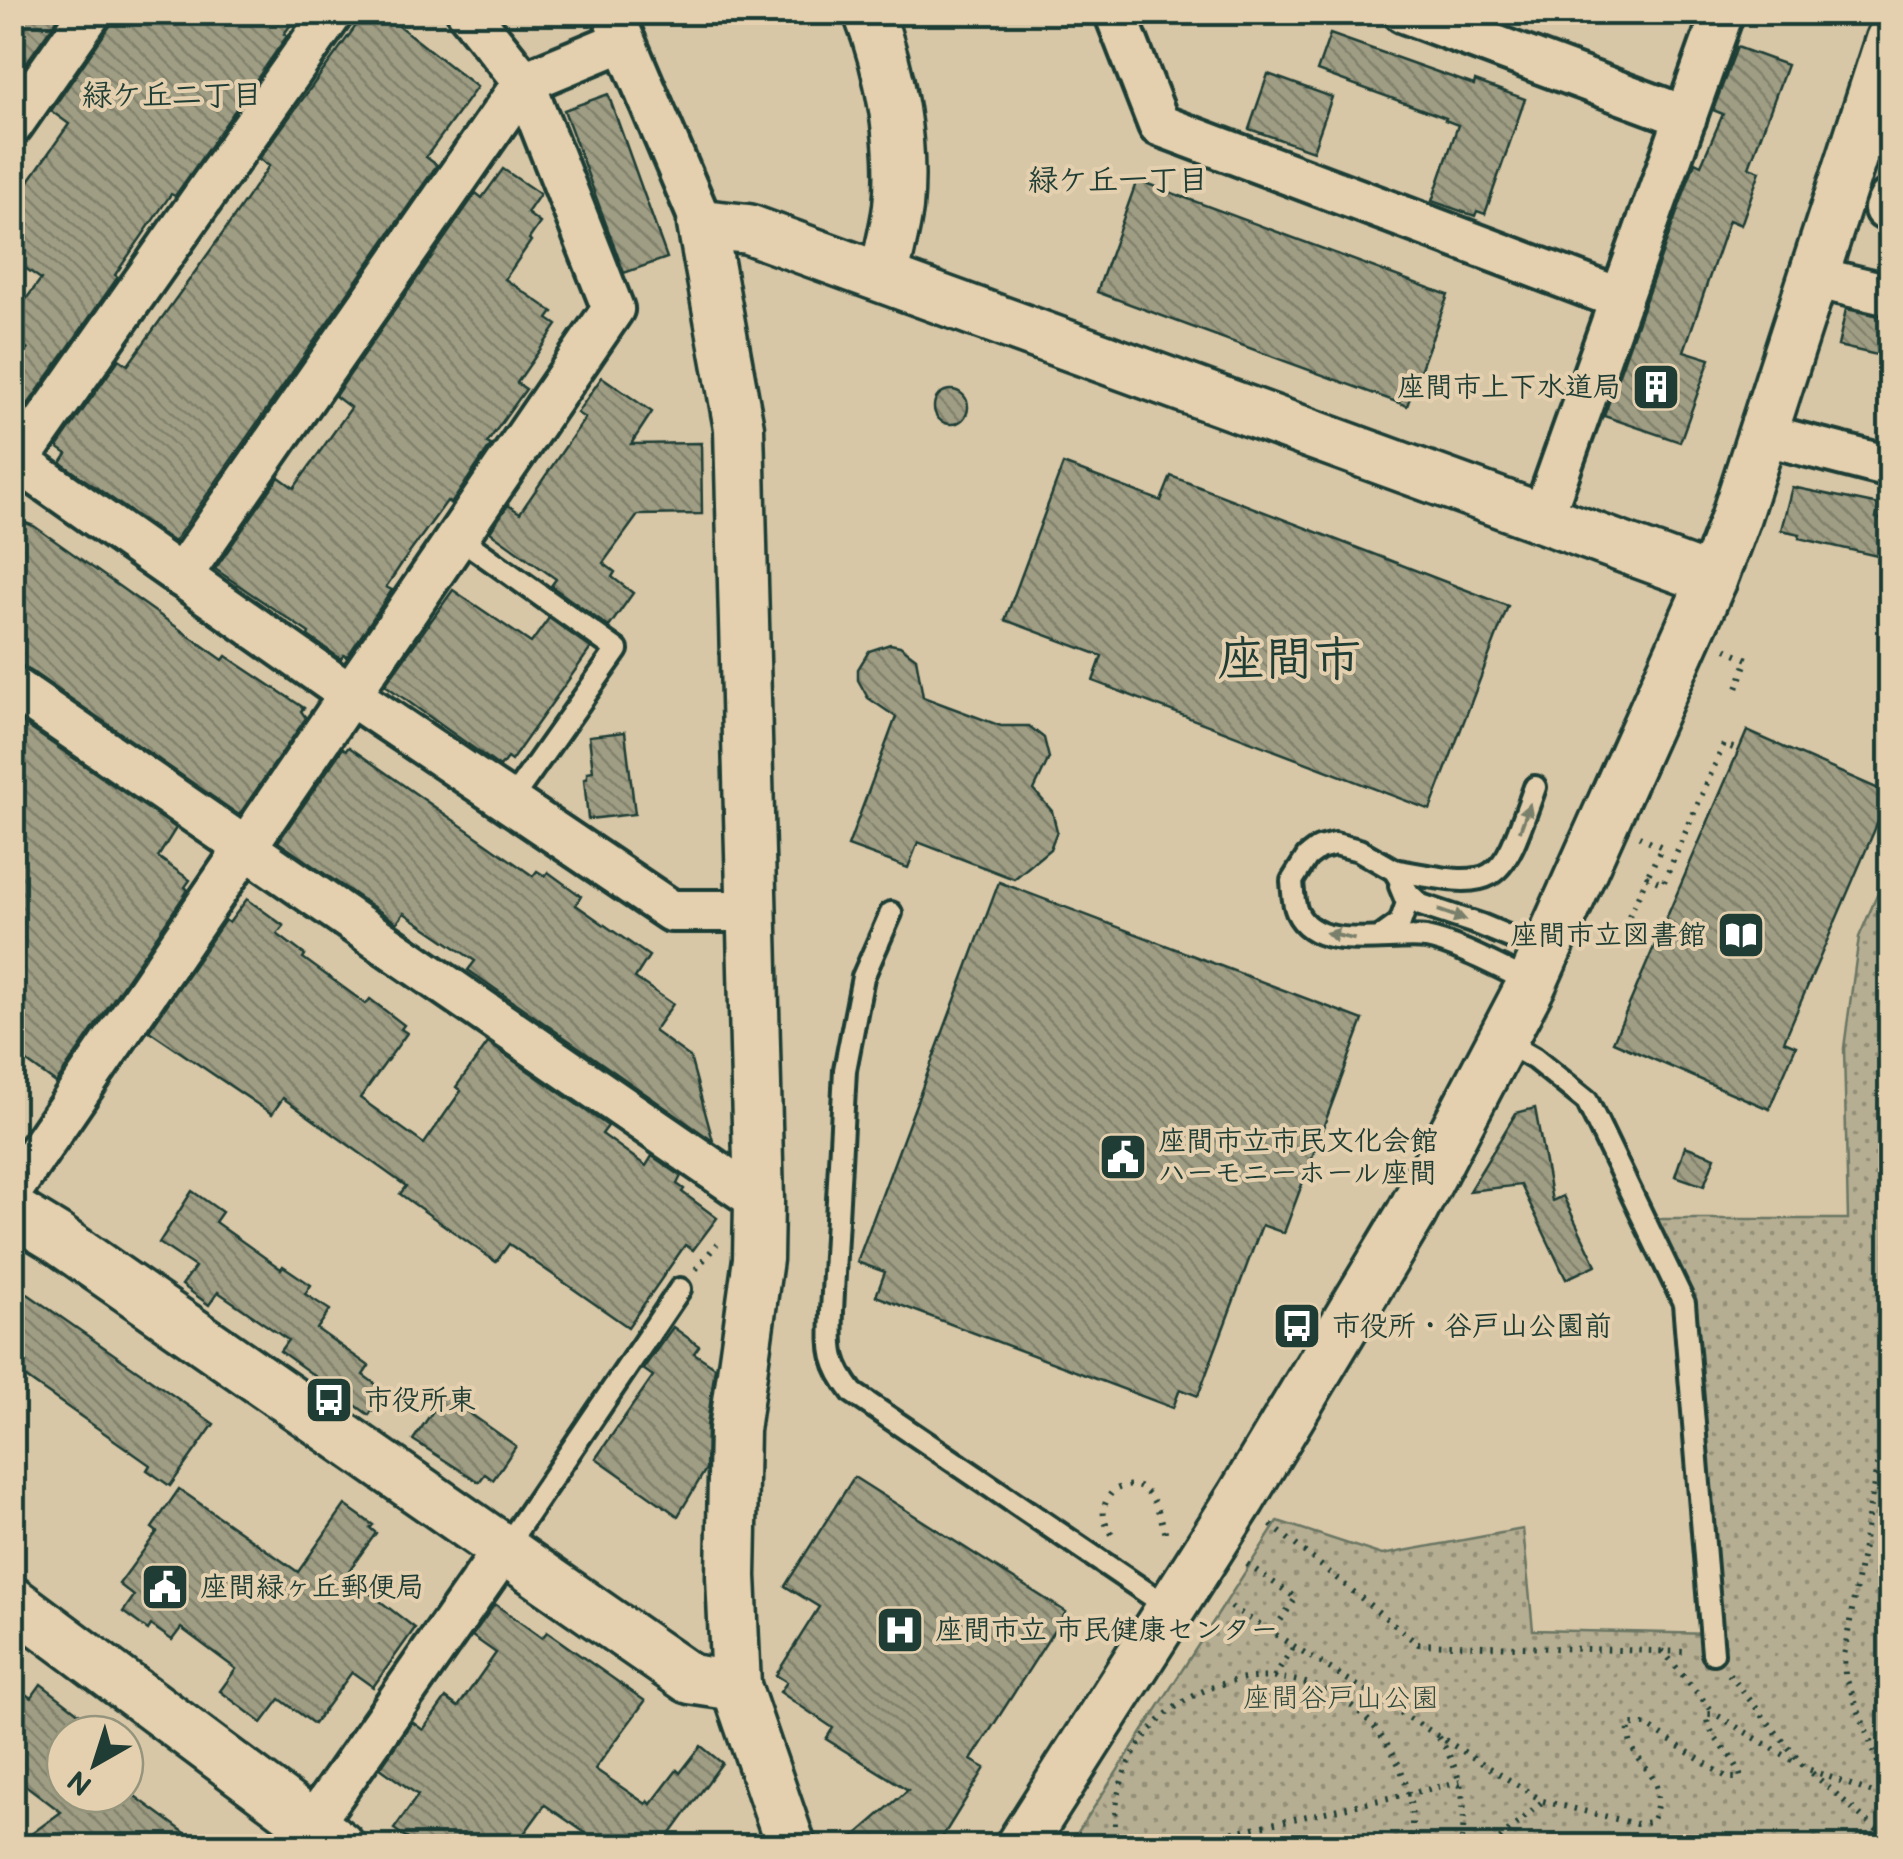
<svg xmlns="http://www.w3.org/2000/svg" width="1903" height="1859" font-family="'Balsamiq Sans','Klee One',sans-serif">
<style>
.park{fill:url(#park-dots);stroke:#6a7663;stroke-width:2.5}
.building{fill:url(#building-back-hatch);stroke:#1f3d34;stroke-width:2.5}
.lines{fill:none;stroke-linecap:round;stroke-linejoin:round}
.service-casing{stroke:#1f3d34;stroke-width:28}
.minor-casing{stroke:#1f3d34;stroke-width:48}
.tertiary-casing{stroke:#1f3d34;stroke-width:55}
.path{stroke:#1f3d34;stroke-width:6;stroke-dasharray:2.5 8;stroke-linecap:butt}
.service{stroke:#e4d0ae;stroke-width:20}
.minor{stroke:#e4d0ae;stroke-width:40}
.tertiary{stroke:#e4d0ae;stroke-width:48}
.oneway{fill:#787f6b}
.labels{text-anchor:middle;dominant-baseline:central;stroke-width:8;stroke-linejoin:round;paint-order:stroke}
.poi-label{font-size:28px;font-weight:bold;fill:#1f3d34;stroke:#e4d0ae;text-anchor:start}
.park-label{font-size:28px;fill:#2e483d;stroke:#e4d0ae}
.neighbourhood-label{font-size:30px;font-weight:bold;fill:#1f3d34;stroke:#e4d0ae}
.town-label{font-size:48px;font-weight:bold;fill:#1f3d34;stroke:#e4d0ae}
</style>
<defs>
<pattern id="park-dots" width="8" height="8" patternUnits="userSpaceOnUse" patternTransform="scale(2.5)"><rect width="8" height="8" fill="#b6ae92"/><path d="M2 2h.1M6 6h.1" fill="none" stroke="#938f78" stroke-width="1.8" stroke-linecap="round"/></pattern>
<pattern id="building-back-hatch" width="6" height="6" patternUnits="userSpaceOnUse" patternTransform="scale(2.5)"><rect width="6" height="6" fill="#9f9d83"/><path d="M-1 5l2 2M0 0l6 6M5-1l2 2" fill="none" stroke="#81816c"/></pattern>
</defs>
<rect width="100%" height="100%" fill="#d8c7a7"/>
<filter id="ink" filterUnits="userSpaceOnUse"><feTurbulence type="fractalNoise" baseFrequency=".01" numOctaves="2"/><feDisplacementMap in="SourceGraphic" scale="20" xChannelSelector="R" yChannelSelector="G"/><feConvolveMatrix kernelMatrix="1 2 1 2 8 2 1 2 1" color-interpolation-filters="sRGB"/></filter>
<g filter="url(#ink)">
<polygon class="park" points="1890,865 1890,1846 1069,1846 1278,1521 1382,1555 1523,1529 1533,1630 1716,1634 1687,1302 1648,1219 1848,1219 1844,1048 1859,937"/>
<g class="building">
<polygon points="12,12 62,12 12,83"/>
<polygon points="115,12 300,12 284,34 287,36 175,196 171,194 115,275 118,277 17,420 12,417 12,367 28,349 12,338 12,318 41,279 12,259 12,205 69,124 51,111 110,26"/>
<polygon points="366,12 381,12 477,87 426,157 437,165 174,542 61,463 67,454 57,447 119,359 128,365 223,233 269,166 259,159"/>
<polygon points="1330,34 1474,85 1475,81 1525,99 1485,214 1477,211 1475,216 1432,201 1458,125 1445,120 1446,118 1317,71"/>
<polygon points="1737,47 1787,65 1749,167 1760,171 1741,225 1729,220 1684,351 1710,359 1680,442 1604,416 1695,162 1701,165 1723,114 1713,110"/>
<polygon points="1268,74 1332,97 1313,151 1249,129"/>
<polygon points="608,94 667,258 624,273 564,110"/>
<polygon points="503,169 540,194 527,213 540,223 529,239 531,241 505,279 553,312 548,319 557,325 517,383 526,389 487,443 491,445 451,504 447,501 400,566 386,587 392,590 347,657 344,655 341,659 308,636 309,633 215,569 279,477 294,488 351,408 335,396 476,193 482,198"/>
<polygon points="1137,180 1448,295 1407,406 1097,292"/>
<polygon points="1846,309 1890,318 1890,358 1838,346"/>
<polygon points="602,377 652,412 631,444 701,443 702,514 638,515 603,563 615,572 612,577 633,593 609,627 551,586 556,579 490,532 508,505 520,513 585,418 577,413"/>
<circle cx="951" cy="407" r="17"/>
<polygon points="1063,464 1161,501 1171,476 1508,606 1430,810 1093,681 1102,656 1005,620"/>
<polygon points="1792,487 1879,505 1876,518 1890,522 1890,559 1799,538 1800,534 1781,530"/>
<polygon points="12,517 24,525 26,523 34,526 223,660 226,656 304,708 301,711 306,718 239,815 25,667 12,663"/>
<polygon points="453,590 531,643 549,618 591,648 511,761 507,758 500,767 385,685"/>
<polygon points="890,644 900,646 916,658 923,697 1001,726 1029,726 1044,738 1049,758 1034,790 1052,811 1057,831 1050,849 1014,879 918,842 908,868 848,846 896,717 868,698 858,680 858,669 869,651"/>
<polygon points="12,716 176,828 158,857 190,880 185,887 188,890 56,1083 12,1051"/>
<polygon points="1747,731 1890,794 1784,1041 1796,1046 1769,1109 1613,1042"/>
<polygon points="625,732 635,814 588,819 584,779 587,778 587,772 593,771 589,736"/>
<polygon points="349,747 533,876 537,871 545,876 548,872 581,896 576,905 649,956 635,978 673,1004 654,1031 690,1057 713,1141 468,970 475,961 404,913 397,923 278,842 343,748 346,750"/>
<polygon points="999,882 1363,1020 1284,1233 1262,1225 1198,1396 1180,1389 1173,1408 876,1296 885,1272 857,1262"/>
<polygon points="247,899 284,926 277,934 305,955 303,958 366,1004 370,999 404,1025 401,1029 407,1033 360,1098 424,1144 461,1091 456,1087 488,1043 608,1126 602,1134 646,1166 652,1156 681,1176 677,1184 684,1189 682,1192 717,1218 693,1250 685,1245 628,1327 509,1244 496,1262 400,1194 406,1186 283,1098 272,1114 149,1031 225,920 229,923"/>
<polygon points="1535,1108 1552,1201 1563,1196 1596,1265 1566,1279 1521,1185 1469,1191 1516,1113"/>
<polygon points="1685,1146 1715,1157 1704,1186 1675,1176"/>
<polygon points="192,1191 222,1212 215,1222 281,1269 283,1266 311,1285 305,1294 330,1310 317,1329 369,1366 363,1375 385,1391 369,1415 280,1351 288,1340 218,1292 209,1305 182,1285 195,1267 159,1243"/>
<polygon points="12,1283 214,1424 170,1486 147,1470 150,1465 12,1368"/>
<polygon points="673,1327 699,1346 694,1353 715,1367 707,1426 706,1469 678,1516 596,1458 653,1376 643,1369"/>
<polygon points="444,1395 516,1446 493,1480 485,1474 479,1482 413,1440"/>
<polygon points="854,1477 1066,1612 971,1760 985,1768 937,1846 843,1846 908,1790 826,1739 833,1728 780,1692 787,1682 776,1675 819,1607 785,1586"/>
<polygon points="179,1489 298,1572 345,1505 373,1525 370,1528 376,1533 348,1572 357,1578 355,1582 415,1628 373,1687 352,1672 314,1724 280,1699 262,1723 220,1691 236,1669 181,1628 172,1640 151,1625 148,1630 123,1612 134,1596 119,1584 157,1532 152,1528"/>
<polygon points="495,1604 542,1638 547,1632 645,1701 595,1769 646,1804 648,1801 651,1804 677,1770 680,1773 701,1746 722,1763 662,1846 604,1846 545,1805 515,1846 418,1846 394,1829 418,1795 380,1768 412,1722 423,1730 446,1698 458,1707 496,1653 472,1636"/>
<polygon points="12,1684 31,1698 41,1684 106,1734 65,1734 65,1794 86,1794 102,1806 111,1794 132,1794 203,1846 15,1846 61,1812 12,1775"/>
</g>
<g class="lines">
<g class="service-casing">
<g id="service">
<polyline points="457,536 617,650 509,803"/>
<path d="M1394,870C1500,890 1499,888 1535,787"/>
<path d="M891,913L863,977L845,1070L832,1311C831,1349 829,1362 853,1393L1171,1609"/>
<polyline points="1382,936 1400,923 1407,903 1400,886"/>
<path d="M1532,983C1504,970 1455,943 1426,938C1390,933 1316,954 1297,912C1293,903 1293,891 1292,881L1307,857L1319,848L1335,844L1359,850L1394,870L1409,894L1421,905L1481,925L1546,952"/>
<polyline points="1504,1041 1535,1059 1587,1101 1684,1303 1713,1653"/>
<polyline points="505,1548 680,1289"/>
</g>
</g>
<g class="minor-casing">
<g id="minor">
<polyline points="612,12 702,224"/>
<polyline points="1115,12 1159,125 1621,299"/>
<polyline points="1404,12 1686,117"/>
<polyline points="12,125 91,12"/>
<polyline points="1885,209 1890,199"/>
<polyline points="1813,277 1890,295"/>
<polyline points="1762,434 1890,467"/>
<polyline points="12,457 349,694 671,911 752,911"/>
<polyline points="18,461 333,12"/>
<polyline points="1542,519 1723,12"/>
<polyline points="181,576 524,82 468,12"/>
<polyline points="12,687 759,1201"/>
<polyline points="14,1187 613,309 524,82 623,41"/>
<polyline points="297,1846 505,1548"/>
</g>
</g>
<g class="tertiary-casing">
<g id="tertiary">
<path d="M868,12C891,71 904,145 898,207C895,231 888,254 884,277"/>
<polyline points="12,1222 22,1217 55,1237 690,1679 736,1686"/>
<polyline points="12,1601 340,1846"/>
<polyline points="791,1846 736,1686 731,1576 734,1430 758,1259 759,1201 739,428 702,224 748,229 1712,580"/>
<polyline points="1020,1846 1241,1498 1411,1214 1532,983 1712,580 1735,519 1890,40"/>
</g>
</g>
<g class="path">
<polyline points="1726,649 1748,659 1735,694"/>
<polyline points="1639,836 1662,847 1647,877"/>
<polyline points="1629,916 1647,877 1663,884 1724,744 1738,750"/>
<polyline points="696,1269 717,1244"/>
<polyline points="1271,1525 1418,1644 1687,1652"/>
<path d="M1112,1534C1100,1519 1101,1504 1114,1490C1151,1472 1159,1512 1167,1538"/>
<polyline points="1247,1564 1296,1598 1271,1634"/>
<path d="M1231,1607L1543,1801L1636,1824L1652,1822C1674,1769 1625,1768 1629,1725H1646L1728,1778H1741C1737,1755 1704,1735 1707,1714H1715L1797,1763"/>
<polyline points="1662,1650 1714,1713"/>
<polyline points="1729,1674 1805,1768 1881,1796 1886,1795 1888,1789 1845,1675 1844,1656 1890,1391"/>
<polyline points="1274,1677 1293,1648"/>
<path d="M1439,1737C1462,1776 1468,1801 1461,1846"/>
<polyline points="1812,1773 1890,1841"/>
<path d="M1116,1846C1098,1686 1307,1612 1391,1750C1408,1779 1416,1814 1410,1846"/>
<polyline points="1171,1846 1461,1782"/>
<polyline points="1492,1846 1543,1801"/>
</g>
<use href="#service" class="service"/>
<use href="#minor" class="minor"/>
<use href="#tertiary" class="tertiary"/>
</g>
<defs><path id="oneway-solid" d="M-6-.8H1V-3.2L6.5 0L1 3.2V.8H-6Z" transform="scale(2.5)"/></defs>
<g class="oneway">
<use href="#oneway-solid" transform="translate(1525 817) rotate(-70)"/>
<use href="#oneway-solid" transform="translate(1452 915) rotate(19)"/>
<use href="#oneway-solid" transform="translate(1340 936) rotate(-167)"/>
</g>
</g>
<defs>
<g id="building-square" transform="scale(2.5)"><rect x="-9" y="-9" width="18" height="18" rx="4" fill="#1f3d34" stroke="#e4d0ae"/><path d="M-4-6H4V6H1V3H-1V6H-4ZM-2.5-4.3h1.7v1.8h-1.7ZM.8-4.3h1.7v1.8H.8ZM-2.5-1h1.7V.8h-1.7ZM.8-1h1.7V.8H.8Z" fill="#fff"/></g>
<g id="library-square" transform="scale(2.5)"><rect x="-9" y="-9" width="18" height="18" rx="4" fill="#1f3d34" stroke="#e4d0ae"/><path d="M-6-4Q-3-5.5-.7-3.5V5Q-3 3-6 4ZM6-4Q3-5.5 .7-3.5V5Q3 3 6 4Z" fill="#fff"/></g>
<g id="civic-square" transform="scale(2.5)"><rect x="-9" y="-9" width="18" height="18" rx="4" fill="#1f3d34" stroke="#e4d0ae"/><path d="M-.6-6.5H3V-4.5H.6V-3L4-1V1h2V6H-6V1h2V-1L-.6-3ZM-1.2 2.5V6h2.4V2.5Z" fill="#fff"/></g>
<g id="bus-square" transform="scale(2.5)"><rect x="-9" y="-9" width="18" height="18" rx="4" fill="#1f3d34" stroke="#e4d0ae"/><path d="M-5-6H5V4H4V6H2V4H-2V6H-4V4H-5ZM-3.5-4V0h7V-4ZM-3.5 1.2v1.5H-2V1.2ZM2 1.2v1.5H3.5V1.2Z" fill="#fff"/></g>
<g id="hospital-square" transform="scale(2.5)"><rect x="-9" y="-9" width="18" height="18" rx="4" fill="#1f3d34" stroke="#e4d0ae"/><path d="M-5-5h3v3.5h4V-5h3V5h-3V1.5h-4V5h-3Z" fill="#fff"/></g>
</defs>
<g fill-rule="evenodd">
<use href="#building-square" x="1656" y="387"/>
<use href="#library-square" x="1741" y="935"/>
<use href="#civic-square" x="1123" y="1157"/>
<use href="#bus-square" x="1297" y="1326"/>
<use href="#bus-square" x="329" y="1400"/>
<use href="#civic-square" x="165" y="1587"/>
<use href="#hospital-square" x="900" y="1630"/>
</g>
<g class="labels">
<g class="poi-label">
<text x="1621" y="387" text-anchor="end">座間市上下水道局</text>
<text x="1706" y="935" text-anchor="end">座間市立図書館</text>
<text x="1158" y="1141">座間市立市民文化会館<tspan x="1158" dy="32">ハーモニーホール座間</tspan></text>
<text x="1332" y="1326">市役所・谷戸山公園前</text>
<text x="364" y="1400">市役所東</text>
<text x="200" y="1587">座間緑ヶ丘郵便局</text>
<text x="935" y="1630">座間市立 市民健康センター</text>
</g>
<g class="park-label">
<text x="1341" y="1698">座間谷戸山公園</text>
</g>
<g class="neighbourhood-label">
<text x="172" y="96">緑ケ丘二丁目</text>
<text x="1118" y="181">緑ケ丘一丁目</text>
</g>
<g class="town-label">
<text x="1289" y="660">座間市</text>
</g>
</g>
<rect width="1903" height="1859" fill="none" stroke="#e4d0ae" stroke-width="50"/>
<rect x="25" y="25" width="1853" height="1809" fill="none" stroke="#1f3d34" stroke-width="4" filter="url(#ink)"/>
<g transform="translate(95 1764) rotate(219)"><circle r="48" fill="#e4d0ae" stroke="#95957d" stroke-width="2.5"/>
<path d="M0-8L18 38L0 25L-18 38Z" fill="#1f3d34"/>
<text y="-15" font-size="28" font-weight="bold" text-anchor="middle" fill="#1f3d34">N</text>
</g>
</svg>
